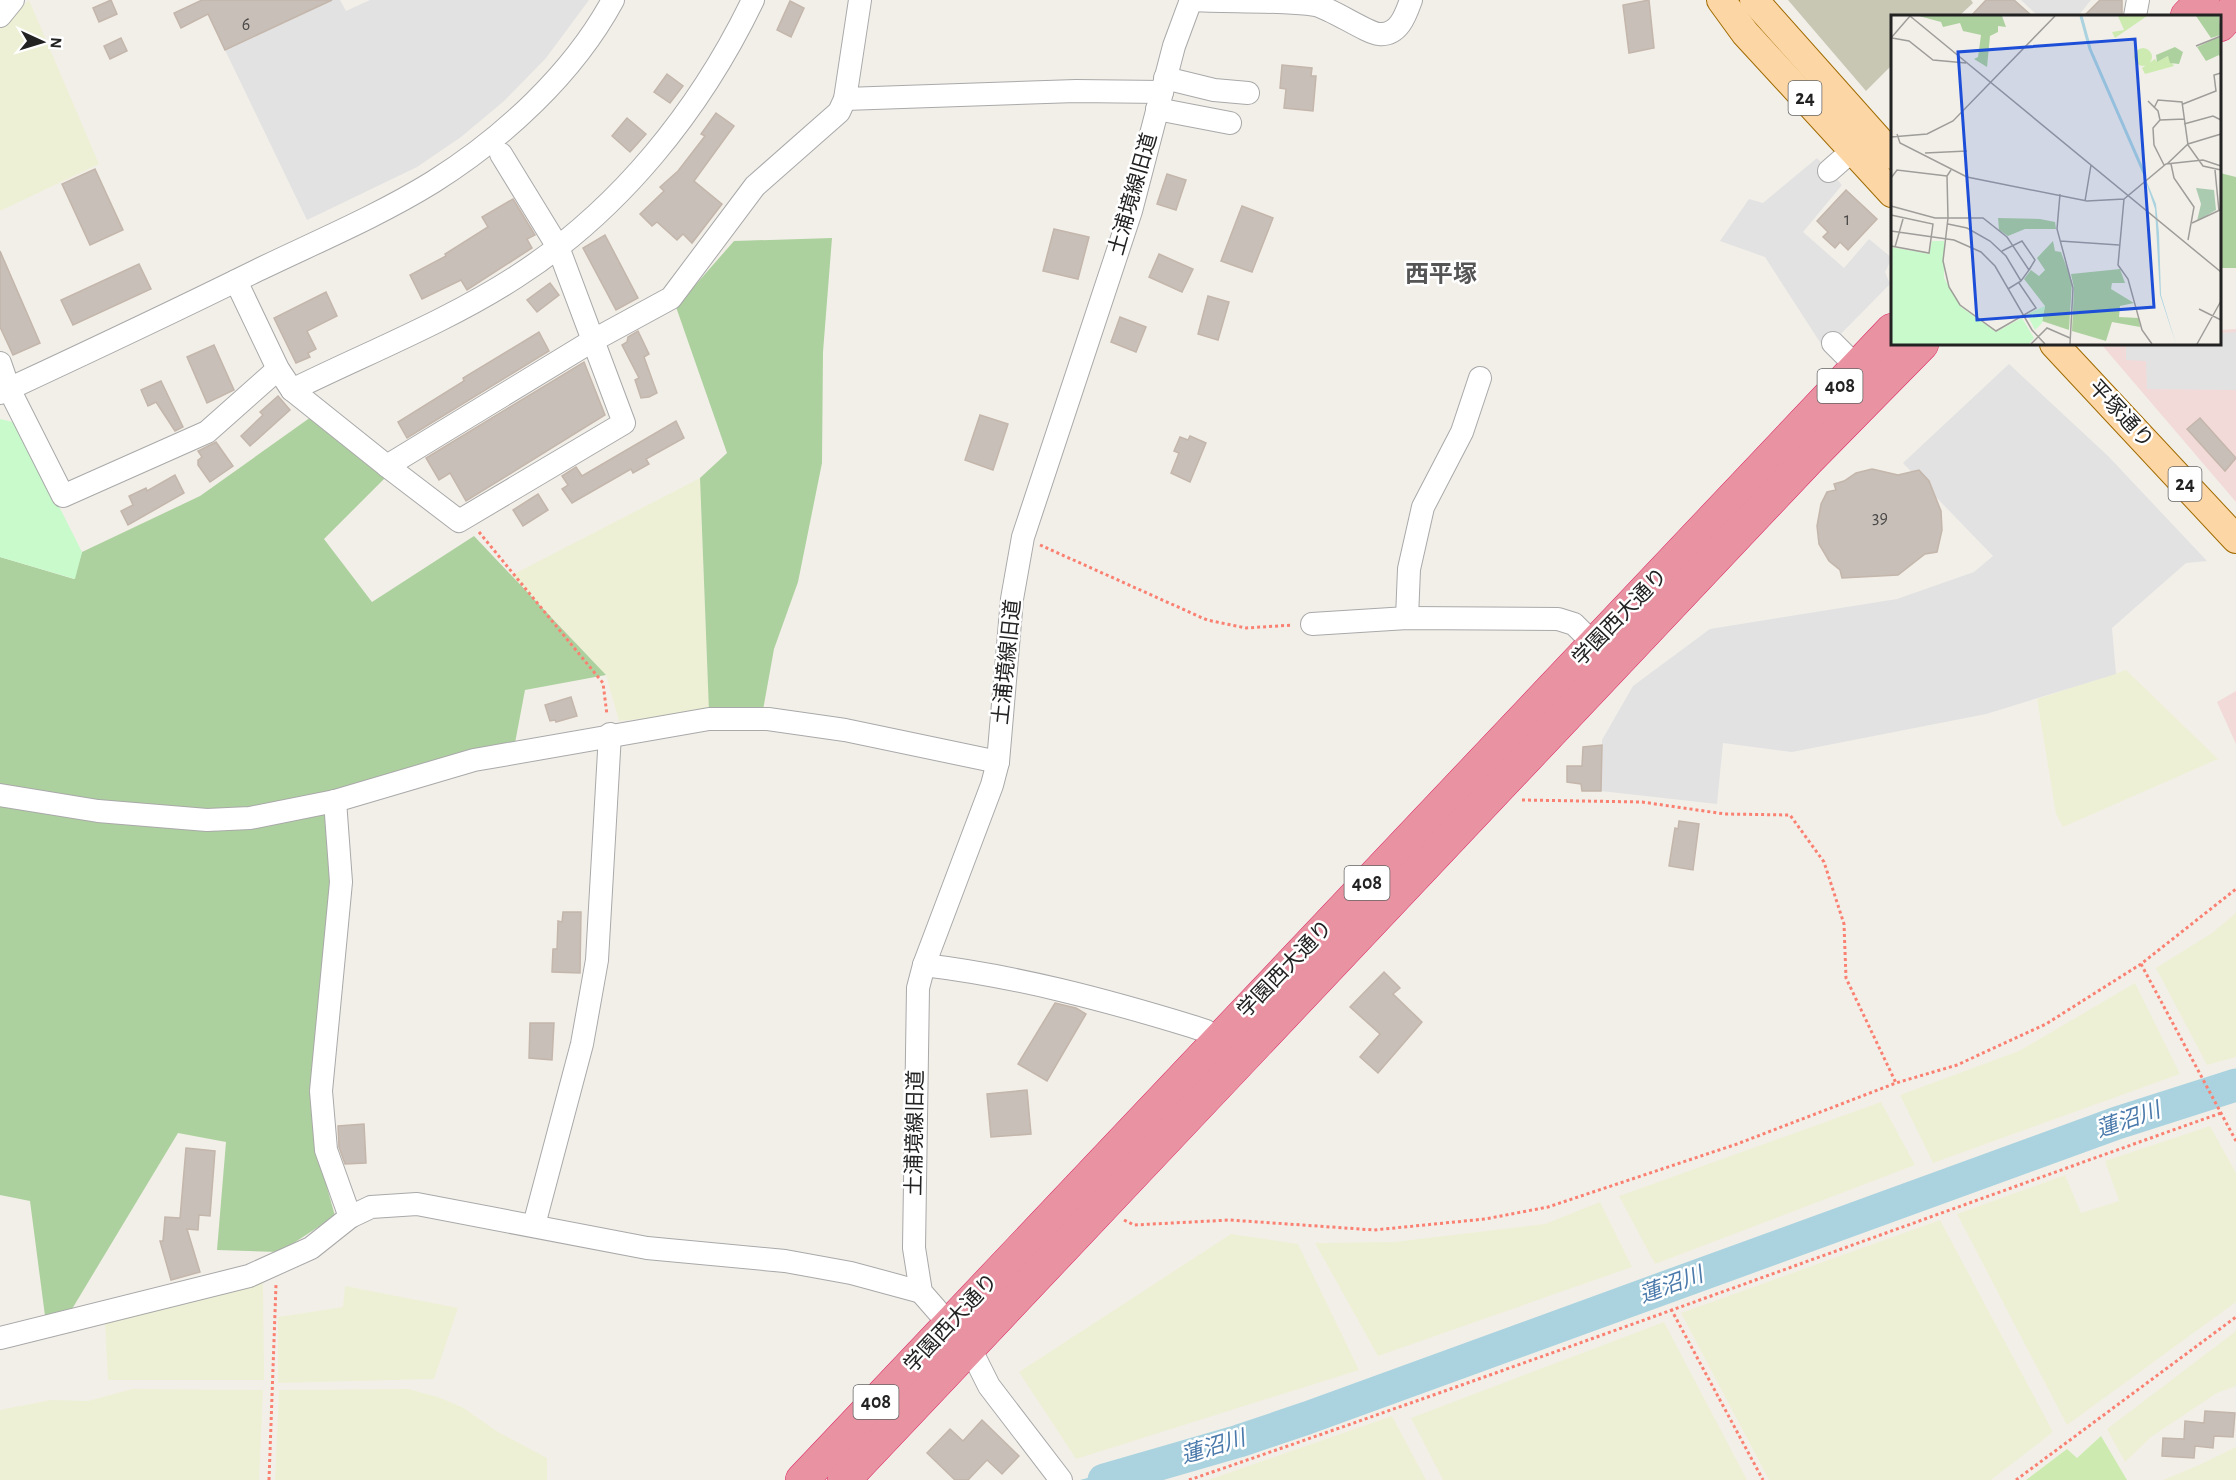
<svg xmlns="http://www.w3.org/2000/svg" width="2236" height="1480" font-family="'Alegreya Sans','Noto Sans JP',sans-serif">
<style>
.commercial{fill:#f2dad9}
.construction{fill:#c7c7b4}
.farmland{fill:#eef0d5}
.grass{fill:#cdebb0}
.forest{fill:#add19e}
.park{fill:#c8facc}
.parking{fill:#e2e2e2}
.water{fill:#aad3df}
.lines{fill:none;stroke-linecap:round;stroke-linejoin:round}
.river{stroke:#aad3df;stroke-width:33}
.building{fill:#c7bfb8;stroke:#c4b6ab;stroke-width:1.5}
.minor-casing{stroke:#a9a9a9;stroke-width:24}
.major-casing{stroke:#a06b00;stroke-width:30}
.highway-casing{stroke:#dc2a67;stroke-width:34}
.path{stroke:#fa8072;stroke-width:3;stroke-dasharray:3 3;stroke-linecap:butt}
.minor{stroke:#fff;stroke-width:22}
.major{stroke:#fcd6a4;stroke-width:28}
.highway{stroke:#e892a2;stroke-width:33}
.labels{text-anchor:middle;dominant-baseline:central;stroke-width:5;stroke-linejoin:round;paint-order:stroke}
.number-label{font-size:18px;fill:#4b4948}
.shield{fill:#fff;stroke:#646464;stroke-width:1.5}
.shield-label{font-size:20px;font-weight:bold;fill:#222}
.street-label{font-size:21px;fill:#222;stroke:#fff}
.water-label{font-size:22px;font-style:italic;fill:#4a7aab;stroke:#fff}
.quarter-label{font-size:24px;font-weight:bold;fill:#555;stroke:#fff}
.inset-river{fill:none;stroke:#aad3df;stroke-width:3}
.inset-road{fill:none;stroke:#9f9d99;stroke-width:1.5}
.view{fill:#1d4ed8;fill-opacity:0.15;stroke:#1d4ed8;stroke-width:3}
.inset-edge{fill:none;stroke:#222;stroke-width:3}
</style>
<rect width="100%" height="100%" fill="#f2efe9"/>
<g class="commercial">
<polygon points="2236,329 2236,502 2101,344 2220,344 2220,330"/>
<polygon points="2236,691 2236,744 2217,702"/>
</g>
<polygon class="construction" points="1788,0 1971,0 1973,3 1959,16 1892,16 1892,65 1866,91"/>
<g class="farmland">
<polygon points="29,0 99,164 0,211 0,29"/>
<polygon points="700,478 709,712 619,721 606,675 512,575"/>
<polygon points="2126,670 2218,759 2063,827 2056,814 2037,699"/>
<polygon points="2236,913 2236,1057 2207,1065 2156,968 2212,933"/>
<polygon points="2135,983 2180,1074 1933,1163 1900,1095 2019,1051"/>
<polygon points="1881,1102 1915,1165 1655,1264 1619,1196"/>
<polygon points="2210,1126 2236,1173 2236,1302 2067,1425 1957,1214 2065,1175 2081,1213 2119,1201 2105,1161"/>
<polygon points="1600,1202 1632,1267 1378,1356 1315,1243 1394,1242 1545,1224"/>
<polygon points="1940,1220 2053,1432 1991,1480 1769,1480 1681,1313"/>
<polygon points="1231,1234 1298,1244 1359,1370 1076,1459 1019,1372"/>
<polygon points="263,1277 264,1380 108,1380 105,1323"/>
<polygon points="345,1286 458,1308 434,1379 278,1383 278,1317 343,1307"/>
<polygon points="1664,1322 1747,1480 1443,1480 1411,1418"/>
<polygon points="2236,1331 2236,1386 2217,1393 2151,1437 2125,1462 2107,1429"/>
<polygon points="132,1389 263,1390 259,1480 0,1480 0,1410 51,1400 88,1401"/>
<polygon points="408,1389 438,1397 462,1407 498,1432 547,1458 547,1480 275,1480 279,1390"/>
<polygon points="1392,1416 1426,1480 1208,1480"/>
<polygon points="2236,1447 2236,1480 2163,1480 2199,1465"/>
</g>
<polygon class="grass" points="2101,1436 2127,1480 2026,1480 2067,1449 2077,1458"/>
<g class="forest">
<polygon points="2220,173 2236,177 2236,268 2220,268"/>
<polygon points="832,238 823,352 822,463 798,582 774,649 763,710 709,712 700,478 727,453 676,307 734,241"/>
<polygon points="311,417 385,478 324,539 372,602 474,536 606,675 525,690 515,743 324,797 212,814 117,804 0,785 0,557 74,579 82,552 200,496"/>
<polygon points="0,803 205,831 328,812 327,848 331,885 316,1148 335,1216 280,1252 217,1250 226,1142 178,1133 69,1314 45,1316 30,1201 0,1195"/>
</g>
<polygon class="park" points="0,419 17,423 82,552 75,579 0,557"/>
<g class="parking">
<polygon points="332,0 340,0 346,11 370,0 589,0 546,58 504,101 461,137 417,167 307,220 225,50"/>
<polygon points="2021,0 2091,0 2078,16 2038,16"/>
<polygon points="1817,158 1842,185 1803,232 1844,268 1869,239 1892,258 1885,272 1890,284 1825,350 1765,257 1720,241 1749,199 1763,203"/>
<polygon points="2236,332 2236,390 2147,389 2146,361 2126,360 2126,344 2220,344 2220,333"/>
<polygon points="2009,364 2108,456 2207,561 2186,563 2112,628 2116,674 1986,714 1792,752 1723,743 1717,804 1601,791 1602,740 1633,686 1710,629 1897,599 1974,572 1993,556 1903,463"/>
</g>
<polygon class="water" points="1144,1463 1147,1475 1129,1480 1080,1480"/>
<g class="lines">
<polyline class="river" points="1104,1480 1239,1441 1307,1418 2117,1123 2236,1085"/>
</g>
<g class="building">
<polygon points="111,0 117,14 99,22 93,8"/>
<polygon points="202,0 332,0 225,50 208,14 181,28 174,13"/>
<polygon points="1649,0 1654,48 1629,53 1623,5"/>
<polygon points="1986,0 2014,0 2032,16 1971,16"/>
<polygon points="2100,0 2122,0 2122,16 2084,16"/>
<polygon points="790,1 804,8 791,37 777,30"/>
<polygon points="121,38 127,51 110,59 104,46"/>
<polygon points="1282,65 1312,68 1311,76 1316,76 1313,111 1284,108 1286,89 1280,88"/>
<polygon points="667,74 683,86 670,103 654,92"/>
<polygon points="716,113 734,126 694,181 722,204 692,243 683,234 677,240 657,222 652,226 640,214 664,191 660,187 678,171 705,136 701,134"/>
<polygon points="627,118 646,134 630,152 612,136"/>
<polygon points="95,169 123,230 90,245 62,184"/>
<polygon points="1167,174 1186,180 1176,210 1157,204"/>
<polygon points="1846,190 1877,219 1848,250 1840,242 1835,248 1823,237 1828,232 1817,221"/>
<polygon points="513,199 535,235 527,239 532,248 467,290 461,280 422,299 410,275 446,256 445,254 488,227 482,217"/>
<polygon points="1242,206 1273,218 1252,272 1221,261"/>
<polygon points="1054,229 1089,237 1078,279 1043,271"/>
<polygon points="605,235 638,298 616,310 583,248"/>
<polygon points="0,251 40,343 13,355 0,327"/>
<polygon points="1159,254 1193,269 1182,292 1149,277"/>
<polygon points="139,264 151,289 73,325 61,300"/>
<polygon points="550,283 559,295 537,312 527,300"/>
<polygon points="326,292 337,316 307,331 316,349 308,353 310,357 296,363 274,318"/>
<polygon points="1208,296 1229,302 1218,340 1198,334"/>
<polygon points="1120,317 1146,327 1136,352 1111,342"/>
<polygon points="638,331 649,354 644,357 657,393 649,397 641,398 635,380 639,378 622,345 627,342 628,337"/>
<polygon points="539,332 549,351 407,438 398,422 464,381 463,378"/>
<polygon points="214,345 234,390 207,403 187,357"/>
<polygon points="584,362 605,415 466,501 450,473 439,480 426,458"/>
<polygon points="161,381 183,427 175,431 156,402 148,406 141,390"/>
<polygon points="278,396 290,410 250,446 241,436 263,415 260,412"/>
<polygon points="980,415 1008,424 993,470 965,460"/>
<polygon points="2200,418 2236,458 2225,471 2187,429"/>
<polygon points="676,421 684,438 646,459 649,464 633,473 631,469 572,503 562,489 568,485 562,476 576,467 582,476"/>
<polygon points="1190,436 1206,443 1190,482 1171,473 1179,453 1174,451 1180,437 1188,440"/>
<polygon points="216,442 233,466 210,482 198,465 198,460 202,457 198,451"/>
<polygon points="1872,469 1898,475 1919,470 1929,481 1941,511 1942,530 1937,552 1925,554 1898,575 1842,578 1840,570 1829,561 1819,544 1817,526 1821,504 1827,492 1836,490 1834,484 1844,481 1856,473"/>
<polygon points="175,475 184,493 128,525 121,511 133,505 129,496 146,488 147,491"/>
<polygon points="538,494 548,510 523,526 513,510"/>
<polygon points="571,697 577,716 556,722 555,720 550,721 545,705"/>
<polygon points="1602,745 1601,791 1582,791 1581,784 1567,782 1567,766 1582,766 1583,747"/>
<polygon points="1679,821 1699,824 1693,870 1669,866 1675,828 1678,829"/>
<polygon points="563,912 581,912 580,973 552,972 553,949 557,949 558,921 562,922"/>
<polygon points="1384,972 1400,988 1393,994 1422,1022 1378,1073 1360,1057 1380,1034 1350,1007"/>
<polygon points="1055,1003 1076,1008 1086,1014 1047,1081 1018,1064"/>
<polygon points="530,1023 554,1023 552,1060 529,1058"/>
<polygon points="1027,1090 1031,1134 991,1137 987,1094"/>
<polygon points="364,1124 366,1163 345,1164 339,1147 338,1126"/>
<polygon points="186,1148 215,1151 210,1216 199,1215 198,1230 187,1229 200,1272 171,1280 160,1241 163,1241 165,1217 180,1218"/>
<polygon points="2205,1411 2235,1413 2233,1437 2214,1436 2213,1448 2195,1446 2194,1458 2162,1456 2163,1438 2184,1439 2185,1421 2204,1423"/>
<polygon points="982,1420 1019,1456 1002,1474 987,1460 968,1480 955,1480 927,1453 950,1429 963,1441"/>
</g>
<g class="lines">
<g class="minor-casing">
<g id="minor">
<path d="M1191,0C1230,2 1279,0 1316,5C1332,9 1367,33 1379,34C1399,36 1406,14 1411,0"/>
<polyline points="0,16 13,0"/>
<polyline points="2135,16 2138,0"/>
<polyline points="1165,78 1214,90 1248,93"/>
<polyline points="845,99 1076,91 1162,92"/>
<polyline points="1157,109 1230,123"/>
<polyline points="1829,171 1853,150"/>
<polyline points="236,281 278,369 292,390 387,466 592,341 671,298 755,186 839,112 845,99 860,0"/>
<polyline points="1833,343 1857,367"/>
<polyline points="0,363 9,389 63,496 207,432 278,369"/>
<path d="M292,390C367,353 446,322 516,277C620,210 700,110 753,0"/>
<path d="M0,393C86,353 173,312 258,270C316,242 378,216 433,182C503,138 573,74 613,0"/>
<polyline points="387,466 459,521 624,423 558,247 501,154"/>
<polyline points="1407,618 1409,569 1423,507 1462,432 1480,378"/>
<polyline points="1312,624 1407,618 1558,619 1574,624 1594,644"/>
<polyline points="0,795 98,811 207,820 250,818 335,801 474,760 709,719 768,719 845,730 998,762"/>
<polyline points="335,801 341,882 321,1091 326,1150 350,1217"/>
<path d="M924,965C1016,976 1106,1000 1194,1027L1206,1031L1218,1040"/>
<polyline points="534,1225 582,1044 597,960 610,734"/>
<polyline points="0,1338 249,1276 311,1248 350,1217 371,1207 417,1204 647,1248 785,1261 851,1273 921,1292"/>
<polyline points="1061,1480 989,1386 970,1348 921,1292 914,1248 918,988 924,965 992,785 998,762 1012,599 1023,537 1131,211 1174,46 1191,0"/>
</g>
</g>
<g class="major-casing">
<g id="major">
<polyline points="1721,0 1745,33 1892,193"/>
<polyline points="1754,0 1892,155"/>
<polyline points="2054,344 2236,539"/>
</g>
</g>
<g class="highway-casing">
<g id="highway">
<polyline points="2187,16 2203,0"/>
<polyline points="2220,25 2236,7"/>
<polyline points="802,1480 1892,330"/>
<polyline points="844,1480 1807,461 1922,344"/>
</g>
</g>
<g class="path">
<polyline points="479,532 603,683 607,715"/>
<polyline points="1040,545 1207,620 1246,628 1293,625"/>
<polyline points="1522,800 1642,802 1725,814 1790,815 1824,862 1844,924 1846,978 1896,1083"/>
<polyline points="2141,964 2236,1141"/>
<polyline points="1124,1220 1134,1225 1230,1220 1374,1230 1485,1219 1548,1207 1737,1144 1896,1083 1957,1065 2046,1024 2141,964 2236,889"/>
<polyline points="1671,1309 1763,1480"/>
<polyline points="269,1480 276,1285"/>
<path d="M1189,1480C1534,1362 1877,1235 2221,1113"/>
<polyline points="2016,1480 2236,1317"/>
</g>
<use href="#minor" class="minor"/>
<use href="#major" class="major"/>
<use href="#highway" class="highway"/>
</g>
<g class="labels">
<g class="number-label">
<text x="246" y="25">6</text>
<text x="1847" y="220">1</text>
<text x="1880" y="518">39</text>
</g>
<g class="shield">
<rect x="1788.5" y="81" width="33" height="34" rx="4.5"/>
<rect x="1817.5" y="369" width="45" height="34" rx="4.5"/>
<rect x="2168.5" y="467" width="33" height="34" rx="4.5"/>
<rect x="1344.5" y="866" width="45" height="34" rx="4.5"/>
<rect x="853.5" y="1385" width="45" height="34" rx="4.5"/>
</g>
<g class="shield-label">
<text x="1805" y="98">24</text>
<text x="1840" y="386">408</text>
<text x="2185" y="484">24</text>
<text x="1367" y="883">408</text>
<text x="876" y="1402">408</text>
</g>
<g class="street-label">
<text transform="translate(1133 194) rotate(-74)">土浦境線旧道</text>
<text transform="translate(2121 414) rotate(47)">平塚通り</text>
<text transform="translate(1620 617) rotate(-46)">学園西大通り</text>
<text transform="translate(1007 662) rotate(-84)">土浦境線旧道</text>
<text transform="translate(1285 969) rotate(-46)">学園西大通り</text>
<text transform="translate(915 1133) rotate(-89)">土浦境線旧道</text>
<text transform="translate(951 1323) rotate(-47)">学園西大通り</text>
</g>
<g class="water-label">
<text transform="translate(2128 1120) rotate(-19)">蓮沼川</text>
<text transform="translate(1671 1285) rotate(-20)">蓮沼川</text>
<text transform="translate(1213 1447) rotate(-17)">蓮沼川</text>
</g>
<g class="quarter-label">
<text x="1441" y="275">西平塚</text>
</g>
</g>
<g transform="translate(1891 15)">
<rect width="330" height="330" fill="#f2efe9"/>
<path d="M227,1H256L224,23L221,17L233,15ZM243 42a9 9 0 1 1 18 0a9 9 0 1 1-18 0ZM277,41L283,51L254,59L251,53L264,44L266,47Z" fill="#cdebb0"/>
<path d="M28,1H111L115,12L107,11V17L99,21L96,52L83,44L87,42L90,20L72,16L69,8L52,12L50,7ZM305,1H328L330,20L320,23ZM330,21V45L328,40L315,46L306,32ZM284,32L292,37L288,49L279,48L277,41L266,47L265,40ZM107,203L149,204L164,207L165,214H134L117,221L108,215ZM162,226L164,236L170,237L181,267L178,315L151,306L154,291L133,264L140,255L148,261L154,255L146,243ZM229,254L234,268H221L220,274L243,288L229,291L228,302L248,303L249,312L221,307L215,326L181,316L183,273L180,259Z" fill="#add19e"/>
<path d="M305,173L323,175L325,195L306,206L310,189Z" fill="#aacbaf"/>
<path d="M41,226H53V263L70,292L105,317L131,303L143,323L138,329H0V232L38,239ZM154,291L151,308L144,315L136,299Z" fill="#c8facc"/>
<path d="M251,155L265,189L268,218L270,280L285,329L269,280L264,194Z" fill="#aad3df"/>
<path class="inset-river" d="M190,1L199,34L253,158"/>
<path class="inset-road" d="M19,1L330,257M0,23L19,1M1,23L18,26L42,45L75,48M305,31L330,21M257,86L267,96L269,105M292,89L325,76L323,60L330,58M263,93L267,85L291,87L297,130L312,151L330,155M293,109L322,101L330,105M6,119L9,128L76,162L196,186L233,184L275,149L312,145L330,151M0,122L36,119L62,106L164,1M34,138L76,136M276,149L297,129L330,119M280,149L283,163L303,192L297,225M273,150L263,130L262,113L269,105L294,104M60,155L56,161L57,203L52,246L58,272L69,290L105,316L145,293L128,268M324,155L328,196M0,163L6,155L56,161M169,179L166,214L182,273L179,329M233,184L227,250L237,264L251,315L261,329M194,186L200,150M0,191L44,203H92L116,222L138,255L130,266L117,274M0,200L42,209L38,238L0,231M301,208L329,195M57,209L76,213L99,226L115,241L130,266M0,216L63,225L90,237L104,251L141,315L154,329M169,226L228,230M4,232L12,204M111,236L131,226L144,245L138,255M308,294L330,305M140,329L156,313L179,323M306,329L330,286"/>
<path class="view" d="M244,24L263,292L86,305L67,37Z"/>
<rect width="330" height="330" class="inset-edge"/>
</g>
<g transform="translate(42 42) rotate(94)" stroke="#ffffff" stroke-width="4.5" paint-order="stroke">
<path d="M0-4.5L10 22L0 15L-10 22Z" fill="#222222"/>
<text y="-9" font-size="16" font-weight="bold" text-anchor="middle" fill="#222222">N</text>
</g>
</svg>
